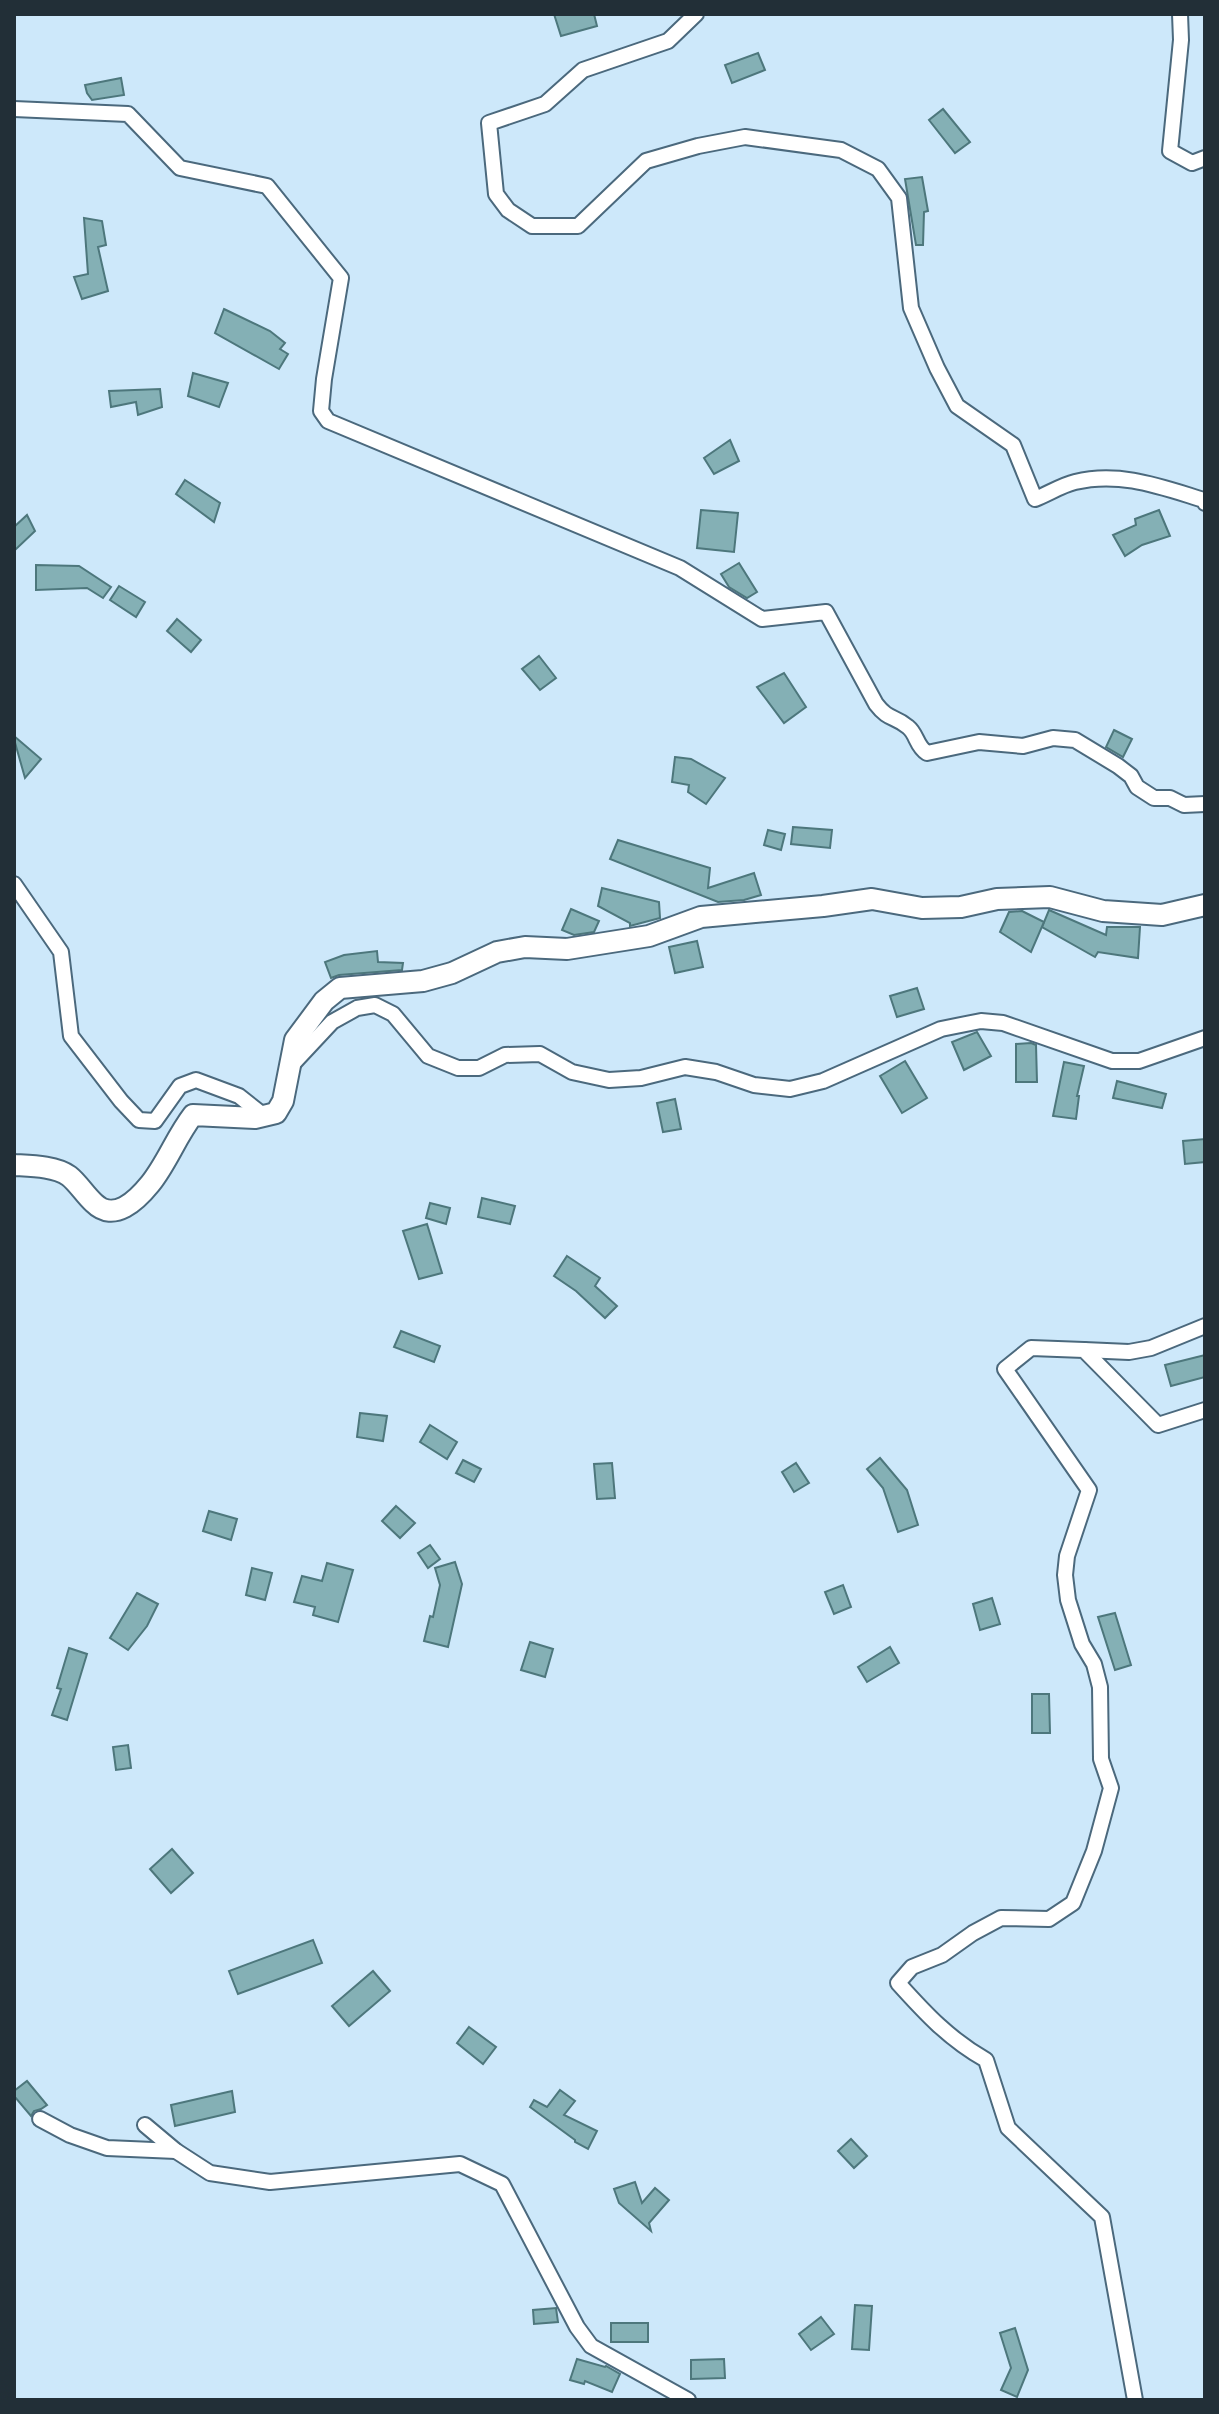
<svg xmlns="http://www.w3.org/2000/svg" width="1219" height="2414" font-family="Figtree,sans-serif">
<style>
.building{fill:#84b0b5;stroke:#4d777c;stroke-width:2}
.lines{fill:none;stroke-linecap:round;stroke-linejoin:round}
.street-casing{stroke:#4b697d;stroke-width:18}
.secondary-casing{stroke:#4b697d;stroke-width:24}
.street{stroke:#fff;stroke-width:14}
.secondary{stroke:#fff;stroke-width:20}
</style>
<rect width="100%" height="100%" fill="#cde8fa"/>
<g class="building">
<polygon points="554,14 594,14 597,26 561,36"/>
<polygon points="758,53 765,70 732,83 725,65"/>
<polygon points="121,78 124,95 92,100 87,93 85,85"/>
<polygon points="943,109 970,142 955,153 929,120"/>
<polygon points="922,177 928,211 924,212 923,245 916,245 905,179"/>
<polygon points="84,218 102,221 106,245 98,247 108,291 82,299 74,277 88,274"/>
<polygon points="224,309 270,331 285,343 280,349 288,354 279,369 215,333"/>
<polygon points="193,373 228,383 219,407 188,396"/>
<polygon points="160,389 162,407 138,415 136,402 111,407 109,391"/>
<polygon points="730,440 739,461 714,474 704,458"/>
<polygon points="185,480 220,503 214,522 176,494"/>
<polygon points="701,510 738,513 734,552 697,548"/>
<polygon points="1159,510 1170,536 1142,545 1125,556 1113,535 1136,525 1135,519"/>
<polygon points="27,515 35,531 14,551 14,527"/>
<polygon points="739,563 757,592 747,598 729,587 721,574"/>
<polygon points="36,565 79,566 111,587 103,598 87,588 36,590"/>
<polygon points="119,586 145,602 136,617 110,600"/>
<polygon points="177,619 201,640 191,652 167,631"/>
<polygon points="539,656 556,678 540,690 522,669"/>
<polygon points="784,673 806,707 784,723 757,687"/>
<polygon points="1114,730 1132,739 1123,757 1106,747"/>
<polygon points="14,736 41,759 25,778 14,739"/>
<polygon points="675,757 691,759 725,778 706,804 688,792 689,785 672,782"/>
<polygon points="793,827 832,830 830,848 791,844"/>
<polygon points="768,830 785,834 781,850 764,845"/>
<polygon points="618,840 710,868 708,888 754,873 761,895 744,900 718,902 610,859"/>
<polygon points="602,888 659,902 660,918 630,926 630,923 598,906"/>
<polygon points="571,909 599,921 594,932 574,935 562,930"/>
<polygon points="1049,910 1106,935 1107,927 1140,927 1138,958 1098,952 1095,957 1042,927"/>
<polygon points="1022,911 1044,922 1031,952 1000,932 1009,912"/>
<polygon points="697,941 703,967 675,973 669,947"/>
<polygon points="377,951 378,962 403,963 402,970 339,975 331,978 325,962 344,955"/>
<polygon points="917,988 924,1009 897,1017 890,996"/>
<polygon points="977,1032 991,1056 964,1070 952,1042"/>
<polygon points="1031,1043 1036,1045 1037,1082 1016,1082 1016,1044"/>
<polygon points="905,1061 927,1098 902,1113 880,1076"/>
<polygon points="1064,1062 1084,1066 1077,1096 1079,1096 1076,1119 1053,1116"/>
<polygon points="1117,1081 1166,1094 1162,1108 1113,1098"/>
<polygon points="675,1099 681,1129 663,1132 657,1103"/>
<polygon points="1205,1139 1205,1162 1185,1164 1183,1141"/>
<polygon points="482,1198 515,1206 510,1224 478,1217"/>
<polygon points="430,1203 450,1208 446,1224 426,1218"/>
<polygon points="427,1224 442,1273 419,1279 403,1231"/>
<polygon points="567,1256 600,1278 595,1286 617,1306 605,1318 576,1291 554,1276"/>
<polygon points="401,1331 440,1346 434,1362 394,1347"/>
<polygon points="1205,1355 1205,1377 1171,1386 1165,1365"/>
<polygon points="360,1413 387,1416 383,1441 357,1437"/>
<polygon points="430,1425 457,1442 447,1459 420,1442"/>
<polygon points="880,1458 907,1490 918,1525 898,1532 883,1488 867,1469"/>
<polygon points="463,1460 481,1469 474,1482 456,1473"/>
<polygon points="612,1463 615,1498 597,1499 594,1464"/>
<polygon points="796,1463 809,1483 794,1492 782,1472"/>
<polygon points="396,1506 415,1523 400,1538 382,1521"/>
<polygon points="209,1511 237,1519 231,1540 203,1531"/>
<polygon points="430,1545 440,1559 428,1568 418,1553"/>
<polygon points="455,1562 462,1584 448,1647 424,1641 430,1616 433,1617 440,1585 435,1568"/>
<polygon points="327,1563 353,1570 338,1622 313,1615 315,1607 294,1602 302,1576 322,1581"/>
<polygon points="252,1568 272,1573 265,1600 246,1595"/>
<polygon points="843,1585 851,1607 834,1614 825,1592"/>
<polygon points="137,1593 158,1604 147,1626 128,1650 110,1638"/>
<polygon points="992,1598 1000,1624 980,1630 973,1604"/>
<polygon points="1115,1613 1131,1665 1115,1670 1098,1617"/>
<polygon points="530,1642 553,1649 545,1677 521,1670"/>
<polygon points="890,1647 899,1663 867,1682 858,1667"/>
<polygon points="69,1648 87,1654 67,1720 52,1715 61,1689 57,1688"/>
<polygon points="1032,1694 1049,1694 1050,1733 1032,1733"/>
<polygon points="128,1745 131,1768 116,1770 113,1747"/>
<polygon points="172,1849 193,1873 171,1893 150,1869"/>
<polygon points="313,1940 322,1963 238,1994 229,1971"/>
<polygon points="373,1971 390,1991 349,2026 332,2006"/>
<polygon points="469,2027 496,2047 483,2064 457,2043"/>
<polygon points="27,2081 47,2105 41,2109 34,2111 31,2116 14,2096 14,2091"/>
<polygon points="560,2090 575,2101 564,2115 597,2131 588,2149 575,2142 575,2140 530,2107 534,2100 547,2107"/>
<polygon points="232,2091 235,2112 175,2126 171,2105"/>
<polygon points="851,2139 867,2156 854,2168 838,2151"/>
<polygon points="635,2182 642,2203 655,2188 669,2200 649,2223 651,2231 619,2203 614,2189"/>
<polygon points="855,2305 872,2306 869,2350 852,2349"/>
<polygon points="556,2308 558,2322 534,2324 533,2310"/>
<polygon points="821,2317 834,2334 811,2350 799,2334"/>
<rect x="611" y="2323" width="37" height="19"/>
<polygon points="1015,2328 1028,2370 1017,2397 1001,2390 1011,2368 1000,2333"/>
<polygon points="577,2359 605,2367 606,2366 620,2374 612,2392 585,2381 584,2384 570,2380"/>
<polygon points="724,2359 725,2378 691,2379 691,2360"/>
</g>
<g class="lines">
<g class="street-casing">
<g id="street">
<path d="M696,14L668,41L583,70L545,104L489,123L496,194L508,210L532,226H578L646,161L698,146L745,137L841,150L878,169L899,198L911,308L937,368L957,406L1013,445L1035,499C1048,494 1062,485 1075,482C1120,471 1161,487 1204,500L1205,503"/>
<polyline points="1180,14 1181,40 1170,151 1192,163 1205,158"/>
<path d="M14,109L128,114L180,168L267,186L341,278L324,379L321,411L328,421L680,568L762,619L826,612L876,704C889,721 894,715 908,727C917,734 916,746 927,753L979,742L1023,746L1053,738L1075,740L1118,766L1131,776L1137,787L1154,798H1170L1184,805L1205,804"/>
<polyline points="14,884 61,952 71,1036 121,1101 139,1120 155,1121 180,1086 196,1080 239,1096 263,1115"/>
<polyline points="289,1068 332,1022 357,1008 375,1005 393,1014 428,1056 458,1068 479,1068 505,1055 540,1054 572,1072 609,1080 641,1078 685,1067 716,1072 754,1085 790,1089 823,1081 941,1029 981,1021 1003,1023 1112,1061 1139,1061 1205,1038"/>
<polyline points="1084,1350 1129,1352 1151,1348 1205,1326"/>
<polyline points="40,2119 70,2135 107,2148 176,2151"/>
<polyline points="145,2125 176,2151 210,2173 270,2182 460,2164 502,2184 577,2327 591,2346 688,2400"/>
<path d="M1135,2400L1102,2217L1008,2128L986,2060C949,2039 926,2014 898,1983L912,1967L942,1955L973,1933L1001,1918L1049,1919L1073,1903L1094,1851L1111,1788L1101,1759L1100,1687L1094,1664L1082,1644L1068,1600L1065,1575L1067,1556L1089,1490L1005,1369L1031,1348L1084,1350L1158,1425L1205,1410"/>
</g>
</g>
<g class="secondary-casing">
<path id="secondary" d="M14,1165C30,1166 55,1166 69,1176C78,1183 85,1195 94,1203C114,1223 137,1200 150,1184C167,1163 176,1137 193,1115L255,1118L276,1113L283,1101L295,1040L324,1001L340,988L423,981L452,973L497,952L525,947L567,949L649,936L701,917L823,906L872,899L922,908L961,907L997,899L1050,897L1103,911L1162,915L1205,905"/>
</g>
<use href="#street" class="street"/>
<use href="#secondary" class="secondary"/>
</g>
<rect width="1219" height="2414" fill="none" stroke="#222f37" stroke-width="32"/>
</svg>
